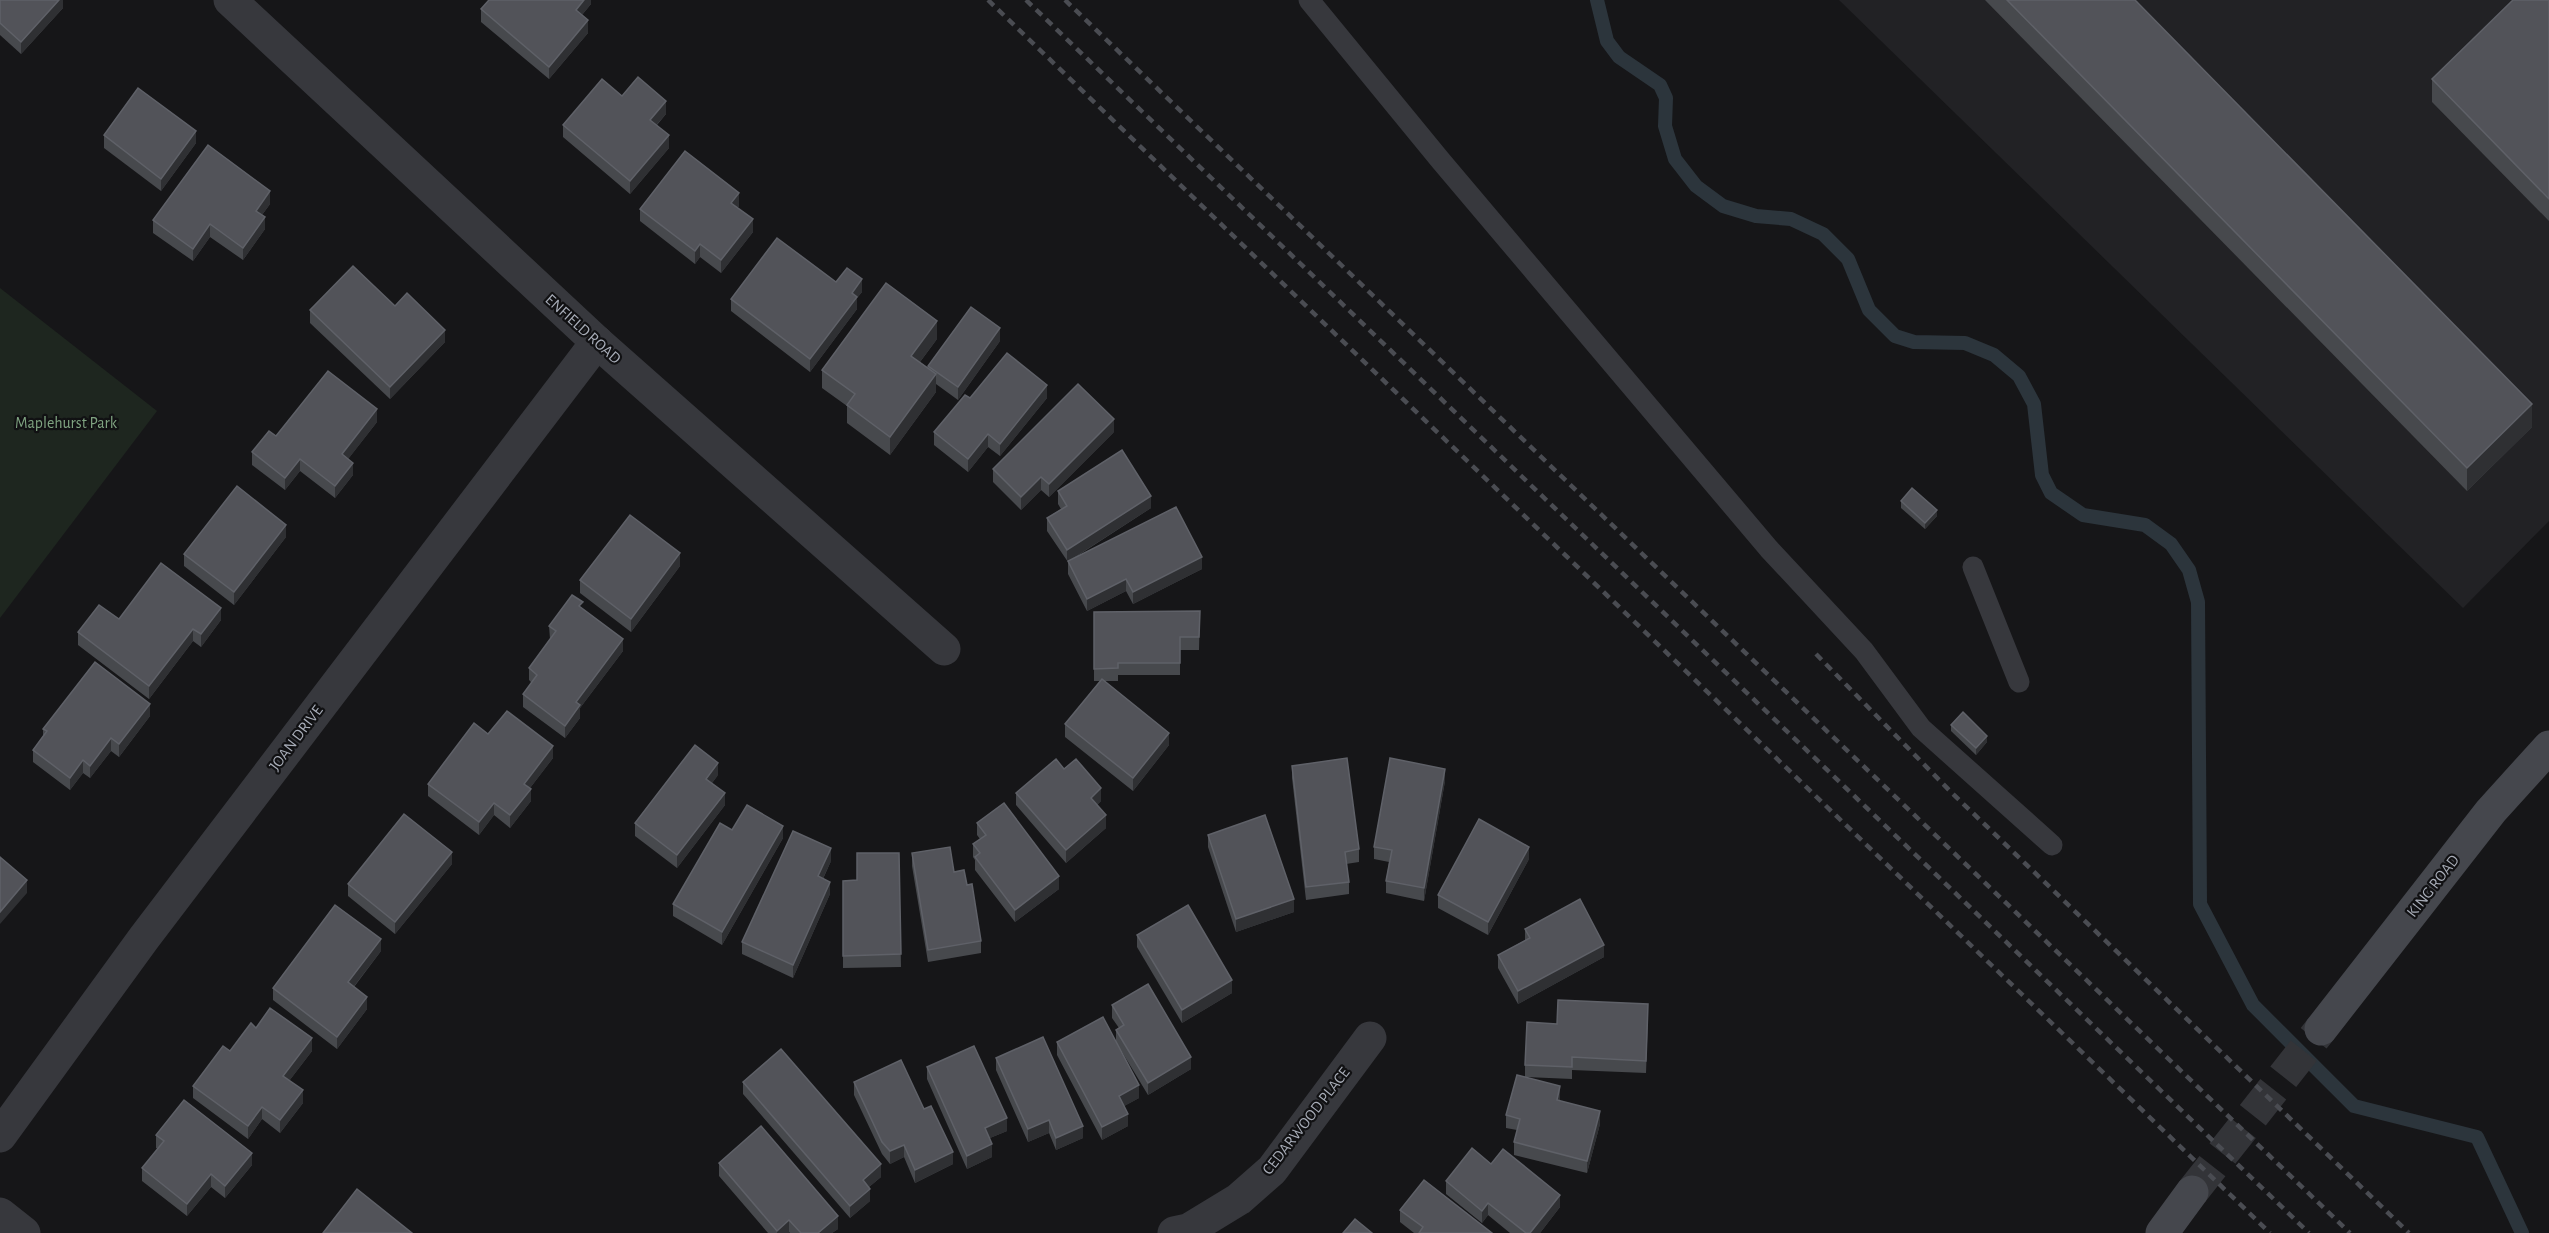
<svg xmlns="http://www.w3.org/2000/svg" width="2549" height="1233" font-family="'Alegreya Sans',sans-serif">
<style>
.built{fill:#222225}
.green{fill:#1e261f}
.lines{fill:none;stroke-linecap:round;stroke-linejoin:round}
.stream{stroke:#2c353c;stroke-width:14}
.secondary-tunnel{stroke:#333438;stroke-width:33;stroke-dasharray:33 16;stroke-linecap:butt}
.lane{stroke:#37383d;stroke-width:21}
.street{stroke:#37383d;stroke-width:33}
.secondary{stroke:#45474d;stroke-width:33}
.rail{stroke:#4a4c52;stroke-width:4.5;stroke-dasharray:8 6;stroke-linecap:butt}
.wall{fill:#47494d}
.shaded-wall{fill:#2f3033}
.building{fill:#525359;stroke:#5f6168;stroke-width:1.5}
.labels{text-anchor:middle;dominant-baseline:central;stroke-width:4.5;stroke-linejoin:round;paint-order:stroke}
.street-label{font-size:16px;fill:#a8adb8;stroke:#111113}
.park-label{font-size:16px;fill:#7fa381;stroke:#111113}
</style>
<rect width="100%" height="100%" fill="#161618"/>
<polygon class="built" points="1839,0 2549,0 2549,521 2463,608"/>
<polygon class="green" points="0,288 157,411 0,618"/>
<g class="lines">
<polyline class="stream" points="1597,0 1607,41 1619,57 1660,85 1666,98 1665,126 1675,159 1696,186 1723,206 1756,216 1791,219 1823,234 1848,259 1869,310 1895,336 1914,342 1965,343 1994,355 2019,376 2034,404 2042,475 2051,493 2083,515 2145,525 2171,544 2189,570 2198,602 2200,904 2253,1005 2354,1106 2477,1137 2522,1233"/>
<polyline class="secondary-tunnel" points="2192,1192 2321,1029"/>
<g class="lane">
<polyline points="1309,0 1441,161 1769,549 1864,651 1921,728 2052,845"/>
<polyline points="1973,567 2019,682"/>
</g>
<g class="street">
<polyline points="230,0 597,342 944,649"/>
<polyline points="0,1136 144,938 597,342"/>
<polyline points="0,1214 24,1233"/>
<polyline points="1174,1233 1188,1230 1239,1199 1272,1170 1370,1038"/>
</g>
<g class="secondary">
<polyline points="2321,1029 2491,811 2549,747"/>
<polyline points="2162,1233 2192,1192"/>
</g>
<g class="rail">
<polyline points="988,0 2270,1233"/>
<polyline points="1026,0 2309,1233"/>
<polyline points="1065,0 2350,1233"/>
<polyline points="1816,654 1951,792 2409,1233"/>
</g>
</g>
<g class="wall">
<polygon points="0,0 63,0 63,8 21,54 0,35"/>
<polygon points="591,0 591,4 582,15 588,33 549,79 481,22 481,9"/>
<polygon points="1985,0 2135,0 2532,427 2467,491"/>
<polygon points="2549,0 2549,221 2432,102 2432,79"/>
<polygon points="622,96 666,114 657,125 669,148 630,194 563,137 563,125"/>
<polygon points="104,135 196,143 161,191 104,148"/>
<polygon points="270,204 262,215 265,229 243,260 210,237 193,261 153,233 153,220"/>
<polygon points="739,206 737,208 753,232 721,273 700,257 695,264 640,221 640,209"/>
<polygon points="836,282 862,292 857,298 857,309 810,372 731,311 731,299"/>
<polygon points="395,306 445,342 390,399 310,323 310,310"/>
<polygon points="937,339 920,362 928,368 928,366 1000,341 958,400 936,384 936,392 890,455 847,423 847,406 822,388 822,370"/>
<polygon points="970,398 1047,398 1000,456 988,447 968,472 934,445 934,432"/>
<polygon points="377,422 348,459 353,475 335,498 300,471 285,490 252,465 252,452"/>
<polygon points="1114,432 1049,497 1041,490 1021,510 993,482 993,469"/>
<polygon points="1058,491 1151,508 1071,560 1202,569 1133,604 1126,591 1087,611 1068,574 1068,562 1047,531 1047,518 1061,509 1058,504"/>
<polygon points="1901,501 1937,516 1925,529 1901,508"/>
<polygon points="286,537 234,605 184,566 184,554"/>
<polygon points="680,566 631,632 580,593 580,580"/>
<polygon points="583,609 623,651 580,708 580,718 565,738 523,707 523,694 532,683 529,680 529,668 550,639 549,626"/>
<polygon points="1200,611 1199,650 1180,650 1180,675 1118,675 1118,681 1104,681 1169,745 1133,791 1065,737 1065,724 1100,681 1094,681 1094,612"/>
<polygon points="119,619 221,620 201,647 193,641 149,699 78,645 78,632"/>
<polygon points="150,716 119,757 111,751 90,778 83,773 70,790 33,762 33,750 43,736 43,729"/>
<polygon points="1951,725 1987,742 1976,755 1951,731"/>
<polygon points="488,734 553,758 530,788 531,801 510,828 494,815 479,835 428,796 428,784"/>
<polygon points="1292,766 1359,849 1359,862 1346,864 1349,882 1349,894 1306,900 1292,778"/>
<polygon points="1064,769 1101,801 1097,805 1106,828 1066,863 1016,805 1016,793"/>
<polygon points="718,775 712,783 725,805 677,868 635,836 635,823"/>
<polygon points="1445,781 1424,901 1386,893 1386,881 1389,862 1374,859 1374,847"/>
<polygon points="977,823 1059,889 1015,922 975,870 975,860 973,857 973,844 980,839 977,835"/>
<polygon points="732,830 783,838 722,945 673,916 673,904"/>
<polygon points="1208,835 1294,912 1236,932 1208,847"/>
<polygon points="899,853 901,967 843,968 843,881 857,880"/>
<polygon points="912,853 954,872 967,885 981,941 981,953 928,962 912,866"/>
<polygon points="1529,859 1488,935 1438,908 1438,895"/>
<polygon points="831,861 823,879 830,894 793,978 742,954 742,942"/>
<polygon points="452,864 395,934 348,896 348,884"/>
<polygon points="1525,929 1604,957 1518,1004 1498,968 1498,955 1525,940"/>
<polygon points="1137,935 1232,993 1182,1023 1137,947"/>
<polygon points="381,951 354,987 367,1009 337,1049 273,1000 273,988"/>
<polygon points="1112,1005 1191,1069 1148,1095 1116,1042 1116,1030 1119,1028 1112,1018"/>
<polygon points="1648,1017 1646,1073 1572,1070 1572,1079 1526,1077 1560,1099 1560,1101 1600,1124 1587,1173 1514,1155 1514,1142 1517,1130 1506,1128 1506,1115 1525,1077 1525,1065 1557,1024"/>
<polygon points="256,1028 312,1051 289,1081 303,1103 280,1133 262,1119 248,1139 193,1098 193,1086"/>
<polygon points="1057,1042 1139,1098 1124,1106 1128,1126 1102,1140 1057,1055"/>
<polygon points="996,1058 1083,1138 1056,1150 1049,1133 1028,1142 996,1070"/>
<polygon points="927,1067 1007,1131 990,1138 992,1157 967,1169 927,1079"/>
<polygon points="743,1082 881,1177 869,1187 870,1201 850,1218 743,1094"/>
<polygon points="854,1082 924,1109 953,1164 915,1183 904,1157 890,1164 882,1154 854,1095"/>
<polygon points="156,1135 252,1165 225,1198 211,1187 187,1216 142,1181 142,1168 158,1149 156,1148"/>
<polygon points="719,1163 838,1229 832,1233 790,1233 789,1232 788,1233 768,1233 719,1176"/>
<polygon points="1491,1164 1560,1207 1540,1233 1510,1233 1488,1215 1482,1223 1446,1194 1446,1181"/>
<polygon points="1400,1210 1492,1233 1414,1233 1400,1222"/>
</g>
<g class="shaded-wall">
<polygon points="59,0 63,0 63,8 21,54 21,42"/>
<polygon points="584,0 591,0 591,4 576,22 576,10"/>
<polygon points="588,20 588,33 549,79 549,67"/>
<polygon points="666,101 666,114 650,132 650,120"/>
<polygon points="196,131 196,143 161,191 161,179"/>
<polygon points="669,135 669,148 630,194 630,181"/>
<polygon points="270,191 270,204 256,223 256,211"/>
<polygon points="739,193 739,206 731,215 731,203"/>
<polygon points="265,217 265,229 243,260 243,248"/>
<polygon points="753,219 753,232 721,273 721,260"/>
<polygon points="210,224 210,237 193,261 193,249"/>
<polygon points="700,244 700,257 695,264 695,251"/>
<polygon points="862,279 862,292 857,298 857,309 810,372 810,359 852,293"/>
<polygon points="937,321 937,339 911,374 911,356"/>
<polygon points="1000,328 1000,341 958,400 958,387"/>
<polygon points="445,330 445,342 390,399 390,387"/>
<polygon points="936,374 936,392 890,455 890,437"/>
<polygon points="1047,385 1047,398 1000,456 1000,444"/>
<polygon points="2532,404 2532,427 2467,491 2467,468"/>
<polygon points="377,409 377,422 342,467 342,454"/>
<polygon points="1114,419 1114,432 1049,497 1049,484"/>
<polygon points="988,434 988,447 968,472 968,459"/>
<polygon points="300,459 300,471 285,490 285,478"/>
<polygon points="353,463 353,475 335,498 335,486"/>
<polygon points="1041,477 1041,490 1021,510 1021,497"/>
<polygon points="1151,496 1151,508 1067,562 1067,550"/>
<polygon points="1937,510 1937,516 1925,529 1925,523"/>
<polygon points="286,525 286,537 234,605 234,592"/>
<polygon points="680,553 680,566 631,632 631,619"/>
<polygon points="1202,557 1202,569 1133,604 1133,592"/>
<polygon points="1126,579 1126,591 1087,611 1087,599"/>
<polygon points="221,608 221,620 201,647 201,634"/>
<polygon points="193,629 193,641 149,699 149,686"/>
<polygon points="623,639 623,651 580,708 580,718 565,738 565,726 576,702"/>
<polygon points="150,704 150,716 119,757 119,744"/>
<polygon points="1169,733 1169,745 1133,791 1133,778"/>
<polygon points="1987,736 1987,742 1976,755 1976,748"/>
<polygon points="111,738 111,751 90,778 90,766"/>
<polygon points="553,746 553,758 524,796 524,784"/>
<polygon points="83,760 83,773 70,790 70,778"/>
<polygon points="718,763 718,775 706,791 706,779"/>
<polygon points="1445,769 1445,781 1424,901 1424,888"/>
<polygon points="1101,788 1101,801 1091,810 1091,798"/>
<polygon points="531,789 531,801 510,828 510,815"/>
<polygon points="725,793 725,805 677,868 677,855"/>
<polygon points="494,803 494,815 479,835 479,822"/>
<polygon points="1106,815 1106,828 1066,863 1066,850"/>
<polygon points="783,826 783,838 722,945 722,932"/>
<polygon points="1529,847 1529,859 1488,935 1488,922"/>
<polygon points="831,848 831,861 818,889 818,876"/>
<polygon points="452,852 452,864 395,934 395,922"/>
<polygon points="1059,876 1059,889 1015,922 1015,910"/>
<polygon points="27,880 27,893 0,924 0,912"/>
<polygon points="830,882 830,894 793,978 793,965"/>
<polygon points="1294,899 1294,912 1236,932 1236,919"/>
<polygon points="381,939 381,951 348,994 348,982"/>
<polygon points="1604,945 1604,957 1518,1004 1518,991"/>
<polygon points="1232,980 1232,993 1182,1023 1182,1010"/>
<polygon points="367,997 367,1009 337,1049 337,1037"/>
<polygon points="312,1038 312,1051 283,1089 283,1076"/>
<polygon points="1191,1057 1191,1069 1148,1095 1148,1083"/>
<polygon points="1139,1085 1139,1098 1119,1109 1119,1096"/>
<polygon points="1560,1086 1560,1099 1557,1113 1557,1100"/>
<polygon points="303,1090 303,1103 280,1133 280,1120"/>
<polygon points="262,1107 262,1119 248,1139 248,1126"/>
<polygon points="1600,1111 1600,1124 1587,1173 1587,1161"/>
<polygon points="1128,1114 1128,1126 1102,1140 1102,1127"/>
<polygon points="1007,1118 1007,1131 985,1140 985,1128"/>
<polygon points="1049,1120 1049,1133 1028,1142 1028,1129"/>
<polygon points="1083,1126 1083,1138 1056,1150 1056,1138"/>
<polygon points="992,1144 992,1157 967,1169 967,1156"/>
<polygon points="904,1145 904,1157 890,1164 890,1151"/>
<polygon points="953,1152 953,1164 915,1183 915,1170"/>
<polygon points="252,1153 252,1165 225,1198 225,1186"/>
<polygon points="881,1164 881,1177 863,1192 863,1180"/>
<polygon points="211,1174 211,1187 187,1216 187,1204"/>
<polygon points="870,1189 870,1201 850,1218 850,1206"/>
<polygon points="1560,1195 1560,1207 1540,1233 1530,1233"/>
<polygon points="1488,1203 1488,1215 1482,1223 1482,1211"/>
<polygon points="838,1216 838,1229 832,1233 818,1233"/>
<polygon points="789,1220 789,1232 788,1233 777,1233 777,1231"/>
</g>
<g class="building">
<polygon points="0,0 59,0 21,42 0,23"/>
<polygon points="489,0 584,0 576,10 588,20 549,67 481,9"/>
<polygon points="2007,0 2135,0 2532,404 2467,468"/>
<polygon points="2513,0 2549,0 2549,199 2432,79"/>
<polygon points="638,77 666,101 650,120 669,135 630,181 563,125 602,79 622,96"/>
<polygon points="138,88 196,131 161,179 104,135"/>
<polygon points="208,145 270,191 256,211 265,217 243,248 210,224 193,249 153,220"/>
<polygon points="685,151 739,193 731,203 753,219 721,260 700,244 695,251 640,209"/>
<polygon points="777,238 836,282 847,268 862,279 852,293 857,297 810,359 731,299"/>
<polygon points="353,266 395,306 407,293 445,330 390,387 310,310"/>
<polygon points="886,283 937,321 911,356 936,374 890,437 847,405 855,394 822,370"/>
<polygon points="971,307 1000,328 958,387 928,366"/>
<polygon points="1007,353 1047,385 1000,444 988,434 968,459 934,432 965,395 970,398"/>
<polygon points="328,371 377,409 342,454 353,463 335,486 300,459 285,478 252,452 269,431 276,436"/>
<polygon points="1078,384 1114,419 1049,484 1041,477 1021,497 993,469"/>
<polygon points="1122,450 1151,496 1067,550 1047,518 1067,506 1058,491"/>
<polygon points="237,486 286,525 234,592 184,554"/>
<polygon points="1912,488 1937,510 1925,523 1901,501"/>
<polygon points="1176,507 1202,557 1133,592 1126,579 1087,599 1068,561"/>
<polygon points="630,515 680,553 631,619 580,580"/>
<polygon points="161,563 221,608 201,634 193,629 149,686 78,632 99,605 119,619"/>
<polygon points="572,595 583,602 579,606 623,639 576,702 580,705 565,726 523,694 537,675 529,668 556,631 549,626"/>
<polygon points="1200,611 1199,637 1180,637 1180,663 1118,663 1118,668 1094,669 1094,612"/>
<polygon points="95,662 150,704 119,744 111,738 90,766 83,760 70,778 33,750 47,731 43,729"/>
<polygon points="1102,679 1169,733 1133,778 1065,724"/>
<polygon points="507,711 553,746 524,784 531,789 510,815 494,803 479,822 428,784 474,723 488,734"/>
<polygon points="1963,712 1987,736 1976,748 1951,725"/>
<polygon points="695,745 718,763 706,779 725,793 677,855 635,823"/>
<polygon points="1347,758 1359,849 1345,852 1349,882 1306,887 1292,766"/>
<polygon points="1390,758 1445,769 1424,888 1386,881 1392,850 1374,847"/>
<polygon points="1056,759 1064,769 1076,759 1101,788 1091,798 1106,815 1066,850 1016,793"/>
<polygon points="1004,803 1059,876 1015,910 975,857 980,853 973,844 986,835 977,823"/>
<polygon points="747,805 783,826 722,932 673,904 720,823 732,830"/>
<polygon points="404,814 452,852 395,922 348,884"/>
<polygon points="1265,815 1294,899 1236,919 1208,835"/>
<polygon points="1479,819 1529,847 1488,922 1438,895"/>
<polygon points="793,831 831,848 818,876 830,882 793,965 742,942"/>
<polygon points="950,847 954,872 964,870 967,885 972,884 981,941 928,950 912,853"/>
<polygon points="857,853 899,853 901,954 843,956 843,881 857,880"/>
<polygon points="0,857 27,880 0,912"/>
<polygon points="1580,899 1604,945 1518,991 1498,955 1530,938 1525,929"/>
<polygon points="335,905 381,939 348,982 367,997 337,1037 273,988"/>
<polygon points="1188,905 1232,980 1182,1010 1137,935"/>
<polygon points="1148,984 1191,1057 1148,1083 1116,1030 1124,1025 1112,1005"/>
<polygon points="1558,1000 1648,1004 1646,1061 1572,1057 1572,1067 1525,1065 1527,1022 1557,1024"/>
<polygon points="270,1008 312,1038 283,1076 303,1090 280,1120 262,1107 248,1126 193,1086 223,1046 230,1051 251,1023 256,1028"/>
<polygon points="1103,1017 1139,1085 1119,1096 1128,1114 1102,1127 1057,1042"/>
<polygon points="1043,1037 1083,1126 1056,1138 1049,1120 1028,1129 996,1058"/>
<polygon points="974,1046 1007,1118 985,1128 992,1144 967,1156 927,1067"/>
<polygon points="781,1049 881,1164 863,1180 870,1189 850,1206 743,1082"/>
<polygon points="901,1060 924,1109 931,1106 953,1152 915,1170 904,1145 890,1151 882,1142 854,1082"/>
<polygon points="1517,1075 1560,1086 1557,1100 1600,1111 1587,1161 1514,1142 1520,1119 1506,1115"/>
<polygon points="184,1100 252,1153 225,1186 211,1174 187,1204 142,1168 164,1141 156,1135"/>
<polygon points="761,1126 838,1216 818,1233 801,1233 789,1220 777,1231 719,1163"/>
<polygon points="1472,1148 1491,1164 1503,1149 1560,1195 1530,1233 1526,1233 1488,1203 1482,1211 1446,1181"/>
<polygon points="1424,1180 1492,1233 1419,1233 1423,1227 1400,1210"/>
<polygon points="357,1189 412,1233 323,1233"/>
<polygon points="1355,1219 1372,1233 1343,1233"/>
</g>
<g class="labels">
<g class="street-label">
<text transform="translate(583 329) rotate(42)">ENFIELD ROAD</text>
<text transform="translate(296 738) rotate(-53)">JOAN DRIVE</text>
<text transform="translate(2433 886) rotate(-52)">KING ROAD</text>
<text transform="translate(1306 1121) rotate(-52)">CEDARWOOD PLACE</text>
</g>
<g class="park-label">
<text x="66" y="423">Maplehurst Park</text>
</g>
</g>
</svg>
